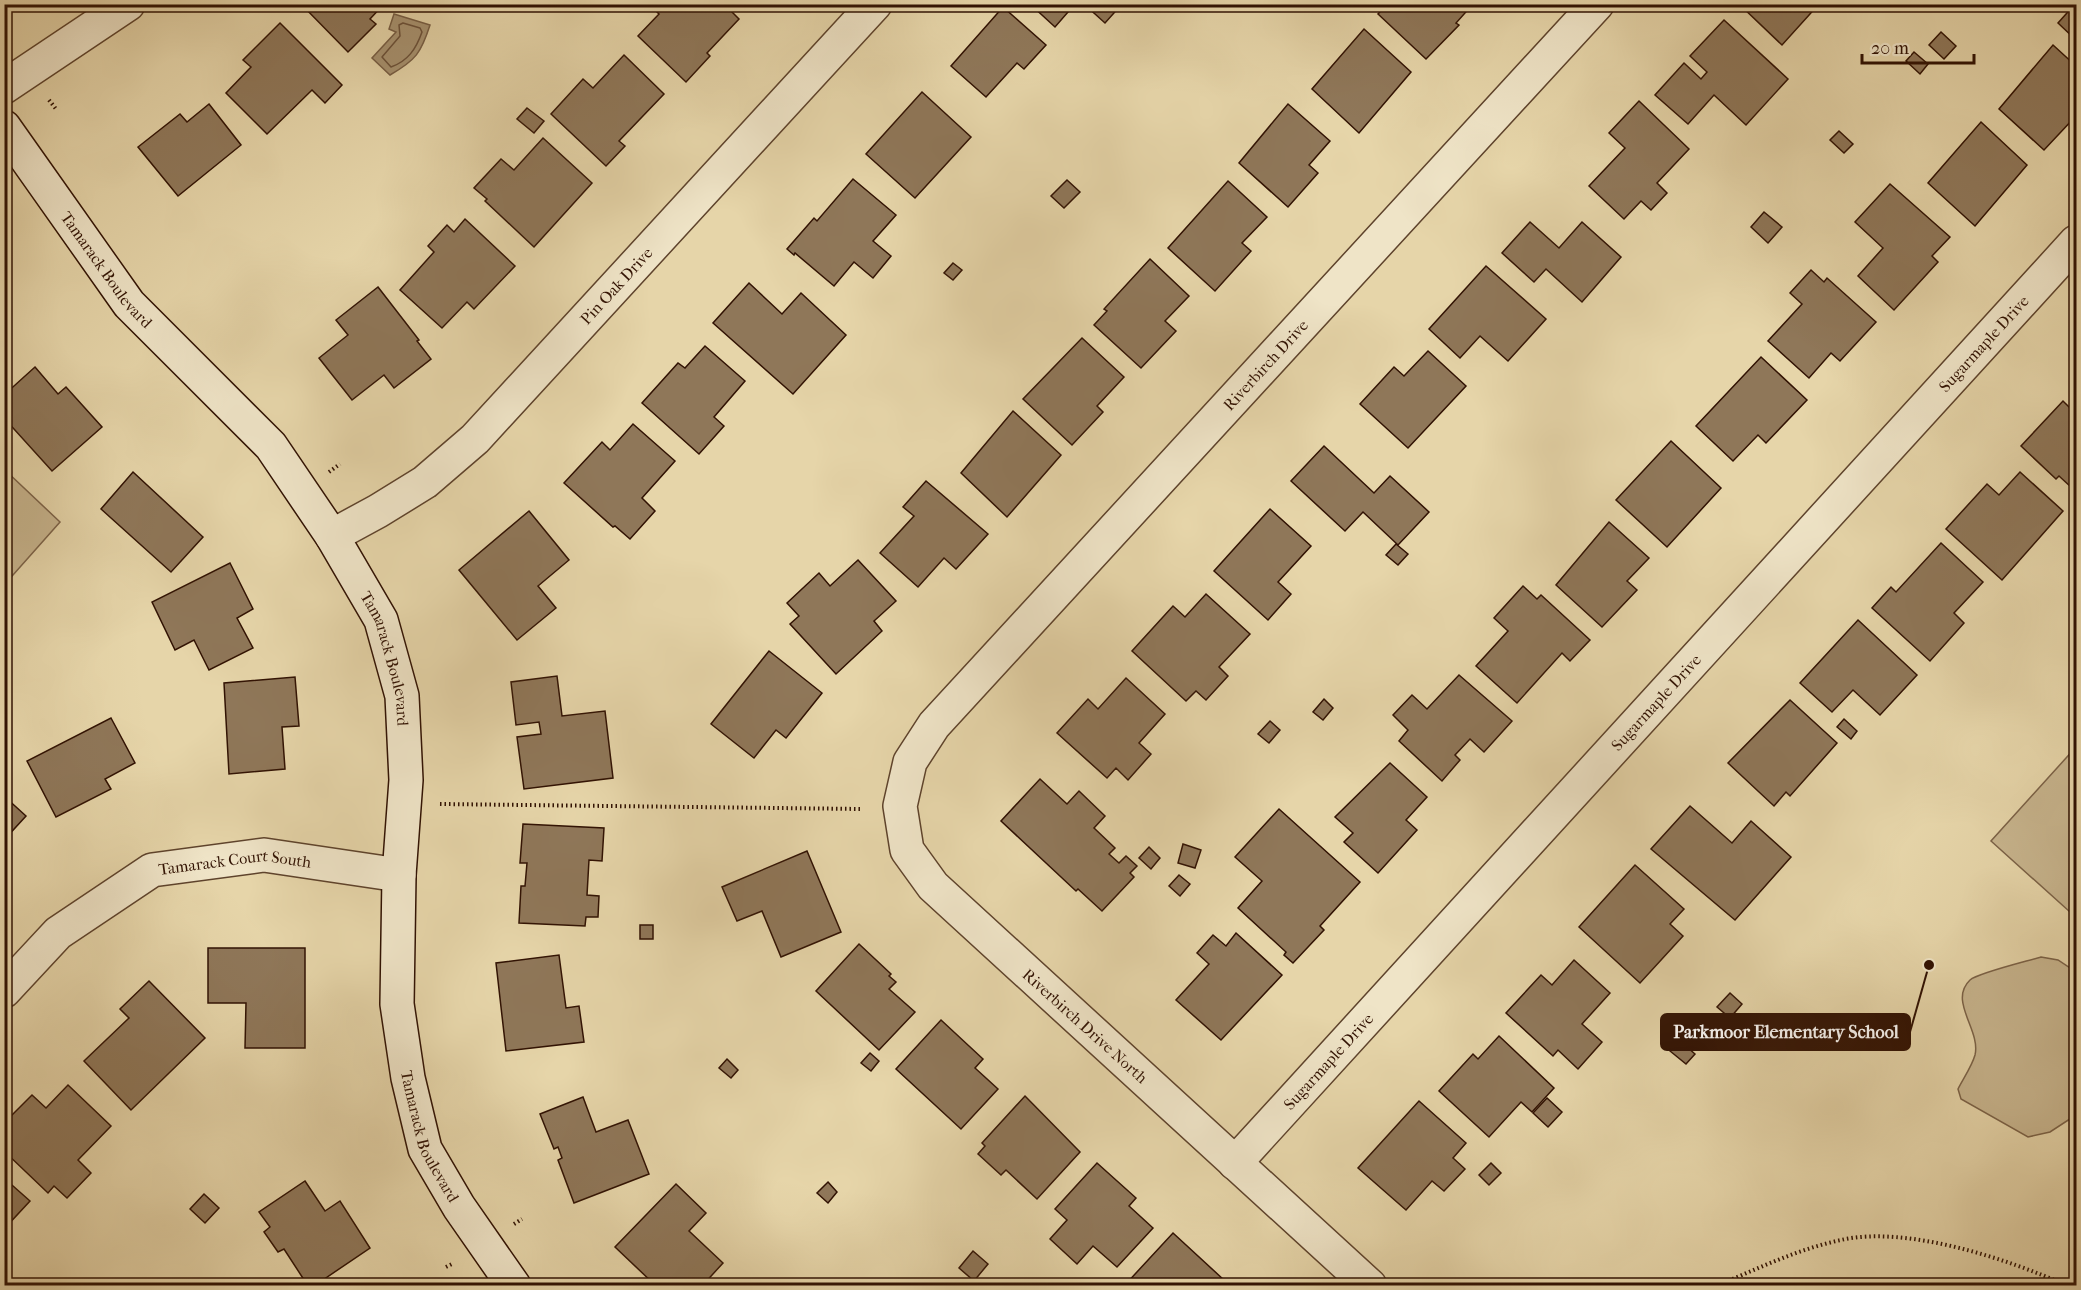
<svg xmlns="http://www.w3.org/2000/svg" width="2081" height="1290" font-family="'IM FELL French Canon',serif">
<style>
.green{fill:#c7b48d;stroke:#7c6348;stroke-width:1.5}
.water{fill:#a89371;stroke:#785f45;stroke-width:1.5}
.lines{fill:none;stroke-linecap:round;stroke-linejoin:round}
.shore{stroke:#6c523a;stroke-width:1.5}
.building{fill:#8f7759;stroke:#311203;stroke-width:1.5}
.street-casing{stroke:#5e432c;stroke-width:36}
.secondary-casing{stroke:#311203;stroke-width:36}
.path{stroke:#311203;stroke-width:4;stroke-dasharray:1.5 3;stroke-linecap:butt}
.street{stroke:#efe4c7;stroke-width:33}
.secondary{stroke:#efe4c7;stroke-width:33}
.labels{text-anchor:middle;dominant-baseline:central;stroke-width:5;stroke-linejoin:round;paint-order:stroke}
.street-label{font-size:16px;fill:#311203;stroke:#efe4c7}
.leader{fill:none;stroke:#311203;stroke-width:2}
.callout-dot{fill:#311203;stroke:#efe4c7;stroke-width:2}
.callout{fill:#311203;stroke:#311203;stroke-width:2}
.callout-label{font-size:18px;text-anchor:middle;font-weight:bold;fill:#fff}
</style>
<rect width="100%" height="100%" fill="#e6d5a9"/>
<filter id="stains"><feTurbulence type="fractalNoise" baseFrequency=".00333" numOctaves="4"/><feColorMatrix values="0 0 0 0 .2 0 0 0 0 .09 0 0 0 0 .02 0 0 0 .5 -.17"/></filter>
<radialGradient id="worn" r=".72"><stop offset=".6" stop-color="#630" stop-opacity="0"/><stop offset="1" stop-color="#630" stop-opacity=".3"/></radialGradient>
<g class="green">
<polygon points="5,470 60,522 5,584 4,584"/>
<polygon points="2076,747 2076,905 2070,912 1991,841"/>
<path d="M2041,957L2058,960L2076,972V1115L2050,1132L2028,1137L1961,1099L1958,1089C1963,1079 1972,1066 1975,1055C1981,1030 1948,1001 1970,980C1978,973 2028,961 2041,957Z"/>
</g>
<path class="water" d="M394,14L430,25C421,53 416,60 390,75L372,58L396,32L389,29Z"/>
<g class="lines">
<path class="shore" d="M403,23L420,28L422,32C416,49 408,61 391,67L382,57L400,36L399,25Z"/>
</g>
<g class="building">
<polygon points="301,4 384,4 370,19 376,24 348,52"/>
<polygon points="661,4 724,4 739,19 707,53 710,56 686,82 638,36 659,14 655,10"/>
<polygon points="1030,4 1075,4 1055,27"/>
<polygon points="1084,4 1122,4 1105,23"/>
<polygon points="1387,4 1473,4 1456,23 1459,25 1426,59 1378,14"/>
<polygon points="1739,4 1819,4 1782,45"/>
<polygon points="2075,4 2076,4 2076,40 2058,23"/>
<polygon points="1003,7 1046,45 1024,69 1017,63 986,97 951,66"/>
<polygon points="1724,20 1788,79 1746,125 1714,95 1688,124 1655,95 1684,63 1701,79 1707,72 1690,56"/>
<polygon points="280,23 342,85 325,103 312,90 267,134 226,93 251,67 243,60"/>
<polygon points="1364,29 1411,72 1359,133 1312,89"/>
<polygon points="1941,32 1956,46 1944,59 1929,45"/>
<polygon points="2053,45 2076,66 2076,111 2072,116 2074,118 2044,150 1999,109"/>
<polygon points="1914,52 1928,64 1920,74 1906,61"/>
<polygon points="624,55 664,94 619,141 625,146 606,166 551,114 583,79 593,88"/>
<polygon points="922,92 971,137 915,198 866,154"/>
<polygon points="1639,101 1689,149 1657,183 1667,193 1651,210 1641,201 1624,219 1589,186 1625,148 1609,133"/>
<polygon points="209,104 241,145 178,196 138,147 180,114 187,122"/>
<polygon points="1288,104 1330,141 1309,165 1318,173 1288,207 1239,163"/>
<polygon points="527,108 544,121 534,133 517,119"/>
<polygon points="1981,122 2027,165 1975,226 1928,183"/>
<polygon points="1839,131 1853,144 1844,153 1830,140"/>
<polygon points="543,138 592,183 534,247 485,201 487,199 474,188 501,159 514,170"/>
<polygon points="853,179 896,215 873,241 891,256 873,278 854,262 834,286 795,253 794,255 787,249 814,218 817,221"/>
<polygon points="1067,180 1080,192 1064,208 1051,196"/>
<polygon points="1228,181 1267,217 1242,243 1251,251 1215,291 1168,248"/>
<polygon points="1890,184 1950,237 1932,256 1938,262 1894,310 1858,276 1883,248 1855,222"/>
<polygon points="1764,212 1782,227 1768,243 1751,227"/>
<polygon points="465,219 515,266 474,309 467,302 442,328 400,290 434,252 428,246 447,225 454,232"/>
<polygon points="1530,222 1559,248 1582,222 1621,257 1582,302 1546,269 1534,282 1502,253"/>
<polygon points="1150,259 1189,296 1165,321 1176,331 1141,368 1094,325 1107,311 1104,309"/>
<polygon points="953,263 962,270 953,280 944,273"/>
<polygon points="1486,266 1546,319 1508,361 1480,336 1460,358 1429,329"/>
<polygon points="1811,270 1824,282 1827,278 1876,322 1840,361 1831,353 1809,378 1768,341 1802,304 1790,293"/>
<polygon points="749,283 782,314 801,293 846,335 793,394 713,323"/>
<polygon points="378,287 419,340 417,341 431,359 394,388 384,375 352,400 319,358 348,335 336,320"/>
<polygon points="1082,338 1124,377 1097,406 1103,412 1072,445 1023,399"/>
<polygon points="705,346 745,381 714,417 724,426 699,454 642,403 678,363 685,368"/>
<polygon points="1428,351 1466,386 1408,448 1360,404 1394,367 1404,376"/>
<polygon points="1761,357 1807,400 1766,443 1758,435 1733,461 1696,426"/>
<polygon points="35,367 58,394 66,387 102,427 52,471 4,418 4,395"/>
<polygon points="2076,400 2076,483 2072,488 2059,476 2056,479 2021,446 2063,401 2069,407"/>
<polygon points="1013,411 1061,455 1007,517 961,473"/>
<polygon points="633,424 675,461 642,498 655,511 630,539 615,526 613,527 564,483 602,442 610,450"/>
<polygon points="1671,441 1721,488 1667,547 1616,500"/>
<polygon points="1324,446 1374,493 1390,476 1429,512 1398,545 1363,512 1345,531 1291,481"/>
<polygon points="133,472 203,537 171,572 101,509"/>
<polygon points="2020,472 2063,511 2002,580 1946,529 1987,484 1999,495"/>
<polygon points="926,481 988,534 956,569 944,558 918,587 880,553 914,516 903,507"/>
<polygon points="1270,509 1311,546 1278,582 1291,594 1268,620 1214,571"/>
<polygon points="529,511 569,560 538,586 556,608 517,640 459,570"/>
<polygon points="1609,522 1649,558 1627,581 1637,590 1602,627 1556,585"/>
<polygon points="1941,543 1983,582 1954,613 1964,623 1930,661 1872,608 1891,587 1896,592"/>
<polygon points="1396,544 1408,554 1398,565 1386,555"/>
<polygon points="858,560 896,601 874,621 882,631 836,674 790,624 799,616 787,603 819,573 830,586"/>
<polygon points="230,563 253,609 237,618 253,648 209,670 194,640 175,650 152,602"/>
<polygon points="1523,586 1537,599 1541,595 1590,640 1570,661 1562,653 1517,703 1476,666 1508,631 1494,618"/>
<polygon points="1206,594 1250,634 1219,667 1228,676 1206,700 1196,691 1186,701 1132,651 1173,606 1185,617"/>
<polygon points="1858,620 1917,675 1880,715 1853,690 1832,712 1800,683"/>
<polygon points="769,651 822,693 786,738 776,730 754,758 711,724"/>
<polygon points="1459,675 1512,721 1484,752 1470,739 1455,755 1460,760 1442,781 1399,741 1408,730 1393,715 1412,695 1427,709"/>
<polygon points="557,676 562,716 605,711 613,778 524,789 517,737 541,734 539,722 516,725 511,682"/>
<polygon points="295,677 299,726 282,727 285,769 229,774 224,683"/>
<polygon points="1126,678 1165,714 1139,743 1151,754 1128,780 1116,768 1107,778 1057,733 1088,699 1098,709"/>
<polygon points="1324,699 1333,708 1323,720 1313,712"/>
<polygon points="1790,700 1837,743 1790,796 1786,792 1774,806 1728,763"/>
<polygon points="111,718 135,763 105,779 111,789 56,817 27,761"/>
<polygon points="1844,719 1857,731 1851,739 1837,727"/>
<polygon points="1270,721 1280,730 1269,743 1258,734"/>
<polygon points="1390,763 1427,797 1406,820 1417,830 1378,873 1344,842 1353,833 1335,817"/>
<polygon points="1040,779 1067,804 1079,791 1105,816 1094,828 1115,848 1109,854 1119,863 1126,856 1137,866 1130,873 1134,877 1102,911 1078,889 1076,891 1001,821"/>
<polygon points="4,796 26,816 4,840"/>
<polygon points="1690,806 1732,843 1751,821 1791,857 1735,920 1651,849"/>
<polygon points="1279,809 1360,882 1320,926 1324,930 1293,963 1284,955 1286,952 1238,908 1262,881 1235,857"/>
<polygon points="523,824 604,828 602,861 589,860 587,895 599,896 598,917 586,917 585,926 519,923 521,886 525,886 527,863 520,863"/>
<polygon points="1183,844 1201,850 1195,868 1178,863"/>
<polygon points="1149,847 1160,858 1151,869 1139,858"/>
<polygon points="807,851 841,932 781,957 762,911 737,921 722,887"/>
<polygon points="1635,865 1684,909 1670,924 1683,936 1640,983 1579,927"/>
<polygon points="1179,875 1190,884 1180,896 1169,886"/>
<rect x="640" y="925" width="13" height="14"/>
<polygon points="1236,933 1282,975 1221,1040 1176,1000 1209,964 1197,953 1213,935 1226,946"/>
<polygon points="859,944 891,974 889,976 896,982 889,989 915,1012 879,1050 816,991"/>
<polygon points="208,948 305,948 305,1048 245,1048 246,1003 208,1003"/>
<polygon points="559,955 566,1008 579,1006 584,1042 506,1051 496,963"/>
<polygon points="1574,960 1610,993 1582,1024 1602,1042 1578,1069 1558,1050 1553,1056 1506,1013 1541,975 1552,985"/>
<polygon points="149,981 205,1038 131,1110 84,1061 129,1018 120,1009"/>
<polygon points="1730,993 1742,1004 1730,1018 1717,1007"/>
<polygon points="941,1020 983,1059 975,1068 998,1089 961,1129 896,1069"/>
<polygon points="1499,1036 1554,1088 1532,1112 1521,1102 1489,1137 1439,1091 1473,1054 1478,1059"/>
<polygon points="1679,1040 1695,1054 1686,1064 1670,1051"/>
<polygon points="870,1053 879,1061 871,1071 861,1063"/>
<polygon points="727,1059 738,1070 731,1078 719,1068"/>
<polygon points="68,1085 111,1126 78,1160 91,1173 67,1198 54,1186 48,1193 4,1151 4,1123 32,1095 46,1108"/>
<polygon points="1025,1096 1080,1152 1037,1199 1006,1170 1001,1175 978,1154 985,1146 982,1143"/>
<polygon points="583,1097 596,1132 628,1120 649,1174 574,1203 558,1160 562,1158 558,1147 554,1149 540,1114"/>
<polygon points="1547,1098 1562,1112 1548,1127 1533,1113"/>
<polygon points="1419,1101 1466,1143 1453,1158 1465,1169 1444,1191 1432,1181 1406,1210 1358,1168"/>
<polygon points="1097,1163 1136,1198 1129,1206 1153,1228 1117,1267 1093,1246 1077,1264 1050,1239 1067,1220 1055,1209"/>
<polygon points="1491,1163 1501,1173 1489,1185 1479,1175"/>
<polygon points="4,1178 30,1201 4,1229"/>
<polygon points="305,1181 325,1211 340,1201 370,1248 314,1286 308,1286 284,1249 278,1252 264,1232 270,1227 259,1212"/>
<polygon points="828,1182 837,1192 828,1203 817,1193"/>
<polygon points="676,1184 706,1213 689,1231 723,1263 702,1286 669,1286 662,1279 655,1285 615,1247"/>
<polygon points="204,1194 219,1208 205,1223 190,1209"/>
<polygon points="1173,1233 1224,1280 1219,1286 1124,1286"/>
<polygon points="973,1251 988,1264 974,1281 959,1268"/>
</g>
<g class="lines">
<g class="street-casing">
<g id="street">
<polyline points="4,87 128,4"/>
<path id="s1" d="M332,536L378,511L425,482L475,439L875,4"/>
<path id="s2" d="M4,991L58,933L152,870L264,855L399,875"/>
<path id="s3" d="M1235,1163L2076,242"/>
<path id="s4" d="M1370,1286L933,886L907,850L900,806L910,762L934,725L1597,4"/>
</g>
</g>
<g class="secondary-casing">
<g id="secondary">
<path id="s5" d="M4,127L129,304L271,446L332,536L381,620L402,696L406,780L399,875L397,1004L408,1078L425,1149L459,1207L514,1286"/>
</g>
</g>
<g class="path">
<polyline points="49,100 56,109"/>
<polyline points="329,472 340,464"/>
<polyline points="440,804 861,809"/>
<polyline points="514,1224 522,1219"/>
<polyline points="446,1267 454,1263"/>
<path d="M1716,1286C1757,1269 1798,1249 1841,1240C1906,1225 2008,1259 2068,1286"/>
</g>
<use href="#street" class="street"/>
<use href="#secondary" class="secondary"/>
</g>
<g class="labels">
<g class="street-label">
<text stroke="none"><textPath href="#s5" startOffset="176">Tamarack Boulevard</textPath></text>
<text stroke="none"><textPath href="#s1" startOffset="382">Pin Oak Drive</textPath></text>
<text stroke="none"><textPath href="#s3" startOffset="1110">Sugarmaple Drive</textPath></text>
<text stroke="none"><textPath href="#s4" startOffset="1260">Riverbirch Drive</textPath></text>
<text stroke="none"><textPath href="#s5" startOffset="662">Tamarack Boulevard</textPath></text>
<text stroke="none"><textPath href="#s3" startOffset="624">Sugarmaple Drive</textPath></text>
<text stroke="none"><textPath href="#s2" startOffset="276">Tamarack Court South</textPath></text>
<text transform="translate(1085 1026) rotate(42)">Riverbirch Drive North</text>
<text stroke="none"><textPath href="#s3" startOffset="138">Sugarmaple Drive</textPath></text>
<text stroke="none"><textPath href="#s5" startOffset="1148">Tamarack Boulevard</textPath></text>
</g>
</g>
<path class="leader" d="M1929 965L1910 1032"/>
<circle class="callout-dot" cx="1929" cy="965" r="6"/>
<rect class="callout" x="1661" y="1014" width="249" height="36" rx="6"/>
<g class="callout-label">
<text x="1786" y="1038">Parkmoor Elementary School</text>
</g>
<rect width="2081" height="1290" fill="none" stroke="#e6d5a9" stroke-width="24"/>
<rect x="6" y="6" width="2069" height="1278" fill="none" stroke="#311203" stroke-width="3"/>
<rect x="12" y="12" width="2057" height="1266" fill="none" stroke="#311203" stroke-width="1.5"/>
<path d="M1862 54v9h112v-9" fill="none" stroke="#311203" stroke-width="3"/>
<text x="1871" y="54" font-size="18" fill="#311203" stroke="#efe4c7" stroke-width="4.5" paint-order="stroke">20 m</text>
<rect width="100%" height="100%" filter="url(#stains)"/>
<rect width="100%" height="100%" fill="url(#worn)"/>
</svg>
